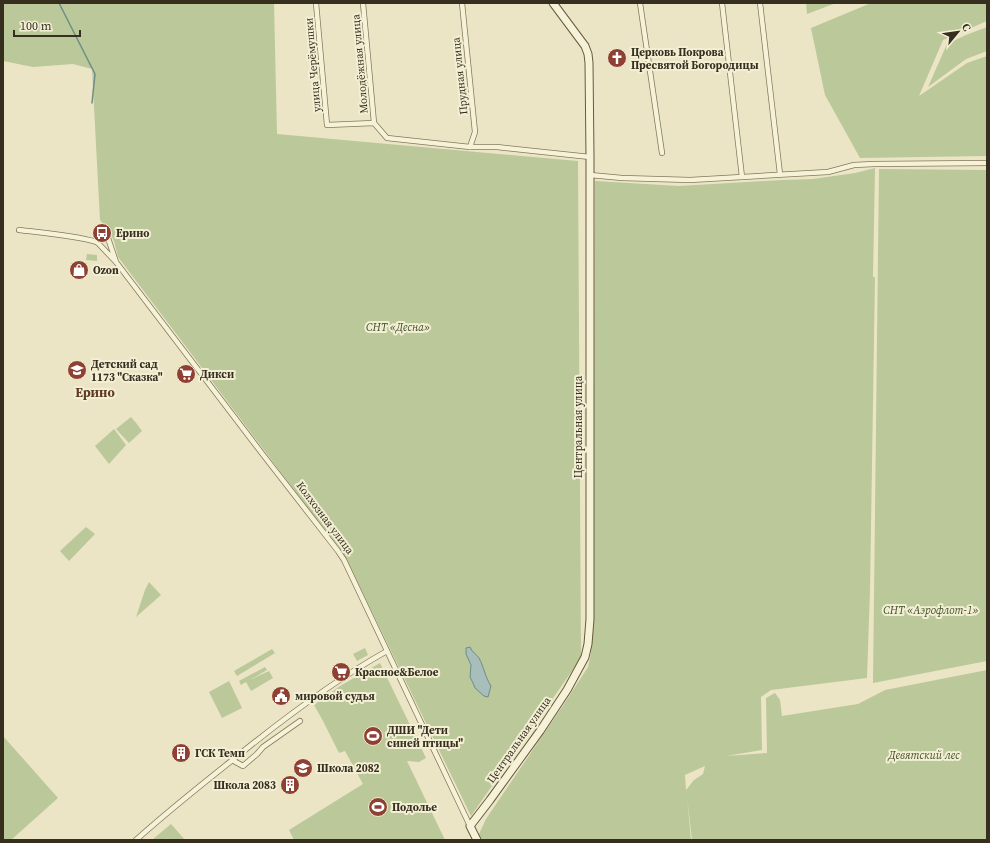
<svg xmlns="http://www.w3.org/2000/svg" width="990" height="843" font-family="'Source Serif 4',serif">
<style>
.green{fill:#bbc89a;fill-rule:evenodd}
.water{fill:#a7bebb;stroke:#6e8c89}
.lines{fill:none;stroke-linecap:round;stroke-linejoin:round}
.stream{stroke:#6e8c89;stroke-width:1.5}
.street-casing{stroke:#84785d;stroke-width:6}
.secondary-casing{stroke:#665940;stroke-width:9}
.street{stroke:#f6f2d8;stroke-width:4.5}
.secondary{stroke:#f6f2d8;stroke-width:7}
.labels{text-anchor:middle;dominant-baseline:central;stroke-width:4;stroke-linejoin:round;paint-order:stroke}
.poi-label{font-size:11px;font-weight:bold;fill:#362e1f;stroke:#f3efd4;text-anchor:start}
.street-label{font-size:11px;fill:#362e1f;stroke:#f3efd4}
.park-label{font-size:11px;font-style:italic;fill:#405028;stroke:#f3efd4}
.quarter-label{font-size:13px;font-weight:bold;fill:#5f3922;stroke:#f3efd4}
</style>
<rect width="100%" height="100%" fill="#ebe5c5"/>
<g class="green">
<polygon points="3,3 274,3 277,134 578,161 581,658 471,816 347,560 193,356 118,257 114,241 109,231 100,220 92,69 73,64 33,67 3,61"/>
<polygon points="806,3 836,3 807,14"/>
<polygon points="871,3 987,3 987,21 943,40 919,96 967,63 987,56 987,156 860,158 825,95 811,28"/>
<polygon points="987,27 987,51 966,59 928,87 947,44 966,35"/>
<path d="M875,168L873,277H875L870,590L867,678L771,690L761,697L762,750L726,756L767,753L766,698L775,693L780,700L782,716L858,704L885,690L987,670V840H692L687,797L691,840H482L479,834L486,819L564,704L588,667L591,653L593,614L595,181L679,186L782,180L813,179L855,173ZM705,766L703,774L694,780L686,790L685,775Z"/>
<polygon points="879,169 987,170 987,661 873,683"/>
<polygon points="87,254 97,255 97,261 86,260"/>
<polygon points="131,417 137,424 142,431 129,443 116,429"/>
<polygon points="114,429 126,445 109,464 95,446"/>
<polygon points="86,527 95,534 69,561 60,551"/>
<polygon points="149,582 161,595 136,617 145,590"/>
<polygon points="365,648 368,655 357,661 353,654"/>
<polygon points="272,649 275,653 237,676 234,671"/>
<polygon points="380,663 426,758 419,762 407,761 445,840 294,840 289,830 363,784 345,751 339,753 323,721 314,705 340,686"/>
<polygon points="265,667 267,670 250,680 269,671 273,678 251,691 246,682 241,685 239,681"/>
<polygon points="229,681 242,708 222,718 209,692"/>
<polygon points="3,736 58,798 11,840 3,840"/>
<polygon points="171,824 185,840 152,840"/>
</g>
<path class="water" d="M470,647C472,652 476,654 479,658C484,667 485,677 491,686L488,697L484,696L475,688L473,683L470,677L471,665L466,654V648Z"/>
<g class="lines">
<polyline class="stream" points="59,3 95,74 92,103"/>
<g class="street-casing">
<g id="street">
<polyline points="316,3 327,125 374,123 387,138 470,147 497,147 590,157"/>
<polyline points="363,3 374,123"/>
<polyline points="462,3 475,132 470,147"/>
<polyline points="640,3 662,153"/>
<polyline points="722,3 742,177"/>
<polyline points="760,3 780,174"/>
<polyline points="590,175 622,178 690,180 828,172 854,165 874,164 987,163"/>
<path d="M19,230C45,233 72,235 97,242"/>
<path d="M116,262L108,238L104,235C99,236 97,238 97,242L116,262L264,456L338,551L344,560L470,826"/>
<polyline points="232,760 243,766 257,754 263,747 300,721"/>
<path d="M136,840C168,811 201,785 235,758C283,719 333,681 387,651"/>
</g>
</g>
<g class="secondary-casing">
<polyline id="secondary" points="477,840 470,826 490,800 540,731 567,690 585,657 588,644 590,619 590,157 589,63 588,54 585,46 553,3"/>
</g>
<use href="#street" class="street"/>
<use href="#secondary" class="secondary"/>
</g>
<defs>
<g id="church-disc" transform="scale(1)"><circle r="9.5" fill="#8e4032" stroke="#f3efd4"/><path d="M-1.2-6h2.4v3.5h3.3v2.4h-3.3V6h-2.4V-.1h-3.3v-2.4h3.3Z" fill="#fff"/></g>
<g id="bus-disc" transform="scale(1)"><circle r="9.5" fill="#8e4032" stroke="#f3efd4"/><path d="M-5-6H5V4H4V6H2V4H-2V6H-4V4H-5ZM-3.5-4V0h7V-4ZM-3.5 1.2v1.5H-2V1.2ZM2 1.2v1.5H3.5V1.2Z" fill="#fff"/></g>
<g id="shop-disc" transform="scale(1)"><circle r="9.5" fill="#8e4032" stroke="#f3efd4"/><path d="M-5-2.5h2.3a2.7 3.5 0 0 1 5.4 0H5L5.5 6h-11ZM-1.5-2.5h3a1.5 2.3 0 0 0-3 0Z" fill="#fff"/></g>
<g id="school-disc" transform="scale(1)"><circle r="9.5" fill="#8e4032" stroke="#f3efd4"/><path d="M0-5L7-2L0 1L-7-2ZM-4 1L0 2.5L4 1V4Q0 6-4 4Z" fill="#fff"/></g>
<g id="supermarket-disc" transform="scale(1)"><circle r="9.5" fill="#8e4032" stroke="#f3efd4"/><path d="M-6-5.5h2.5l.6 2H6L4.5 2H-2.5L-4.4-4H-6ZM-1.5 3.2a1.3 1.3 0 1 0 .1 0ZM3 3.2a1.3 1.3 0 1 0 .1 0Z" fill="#fff"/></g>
<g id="civic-disc" transform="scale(1)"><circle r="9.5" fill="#8e4032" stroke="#f3efd4"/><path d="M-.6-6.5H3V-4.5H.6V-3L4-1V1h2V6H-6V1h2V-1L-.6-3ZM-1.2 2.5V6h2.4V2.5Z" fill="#fff"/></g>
<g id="stadium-disc" transform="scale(1)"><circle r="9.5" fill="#8e4032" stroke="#f3efd4"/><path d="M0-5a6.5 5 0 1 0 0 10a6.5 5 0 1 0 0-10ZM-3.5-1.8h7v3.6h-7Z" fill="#fff"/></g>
<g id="building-disc" transform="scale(1)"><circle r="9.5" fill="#8e4032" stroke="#f3efd4"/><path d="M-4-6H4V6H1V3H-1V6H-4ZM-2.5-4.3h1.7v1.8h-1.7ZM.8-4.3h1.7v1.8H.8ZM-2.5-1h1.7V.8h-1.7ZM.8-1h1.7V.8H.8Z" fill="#fff"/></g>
</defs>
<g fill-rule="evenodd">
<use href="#church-disc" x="617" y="58"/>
<use href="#bus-disc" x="102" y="233"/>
<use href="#shop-disc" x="79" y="270"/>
<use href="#school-disc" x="77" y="370"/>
<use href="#supermarket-disc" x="186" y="374"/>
<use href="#supermarket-disc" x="341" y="672"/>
<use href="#civic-disc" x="281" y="696"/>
<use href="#stadium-disc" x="373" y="736"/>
<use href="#building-disc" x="181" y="753"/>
<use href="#school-disc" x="303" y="768"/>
<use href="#building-disc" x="290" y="785"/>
<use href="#stadium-disc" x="378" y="807"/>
</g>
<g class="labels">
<g class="poi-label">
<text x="631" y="52">Церковь Покрова<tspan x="631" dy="13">Пресвятой Богородицы</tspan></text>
<text x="116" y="233">Ерино</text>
<text x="93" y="270">Ozon</text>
<text x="91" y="364">Детский сад<tspan x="91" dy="13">1173 "Сказка"</tspan></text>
<text x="200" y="374">Дикси</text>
<text x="355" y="672">Красное&amp;Белое</text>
<text x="295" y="696">мировой судья</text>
<text x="387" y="730">ДШИ "Дети<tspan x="387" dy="13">синей птицы"</tspan></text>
<text x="195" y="753">ГСК Темп</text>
<text x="317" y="768">Школа 2082</text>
<text x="276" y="785" text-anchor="end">Школа 2083</text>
<text x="392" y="807">Подолье</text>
</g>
<g class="street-label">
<text transform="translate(360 64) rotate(-95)">Молодёжная улица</text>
<text transform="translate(313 65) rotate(-95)">улица Черёмушки</text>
<text transform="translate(460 76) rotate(-96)">Прудная улица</text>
<text transform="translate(578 427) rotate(-90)">Центральная улица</text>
<text transform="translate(325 518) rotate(53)">Колхозная улица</text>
<text transform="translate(519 740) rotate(-55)">Центральная улица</text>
</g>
<g class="park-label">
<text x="398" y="327">СНТ «Десна»</text>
<text x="931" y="610">СНТ «Аэрофлот-1»</text>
<text x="924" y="755">Девятский лес</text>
</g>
<g class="quarter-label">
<text x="95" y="392">Ерино</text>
</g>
</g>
<rect width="990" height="843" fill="none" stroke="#362e1f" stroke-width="8"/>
<g transform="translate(958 32) rotate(61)" stroke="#f3efd4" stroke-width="3" paint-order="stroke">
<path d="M0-3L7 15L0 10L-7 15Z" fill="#362e1f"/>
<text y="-6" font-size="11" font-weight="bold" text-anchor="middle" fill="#362e1f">С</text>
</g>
<path d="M14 30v6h66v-6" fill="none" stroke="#362e1f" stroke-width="2"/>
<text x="20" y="30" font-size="12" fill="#362e1f" stroke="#f3efd4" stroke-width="3" paint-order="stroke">100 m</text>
</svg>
